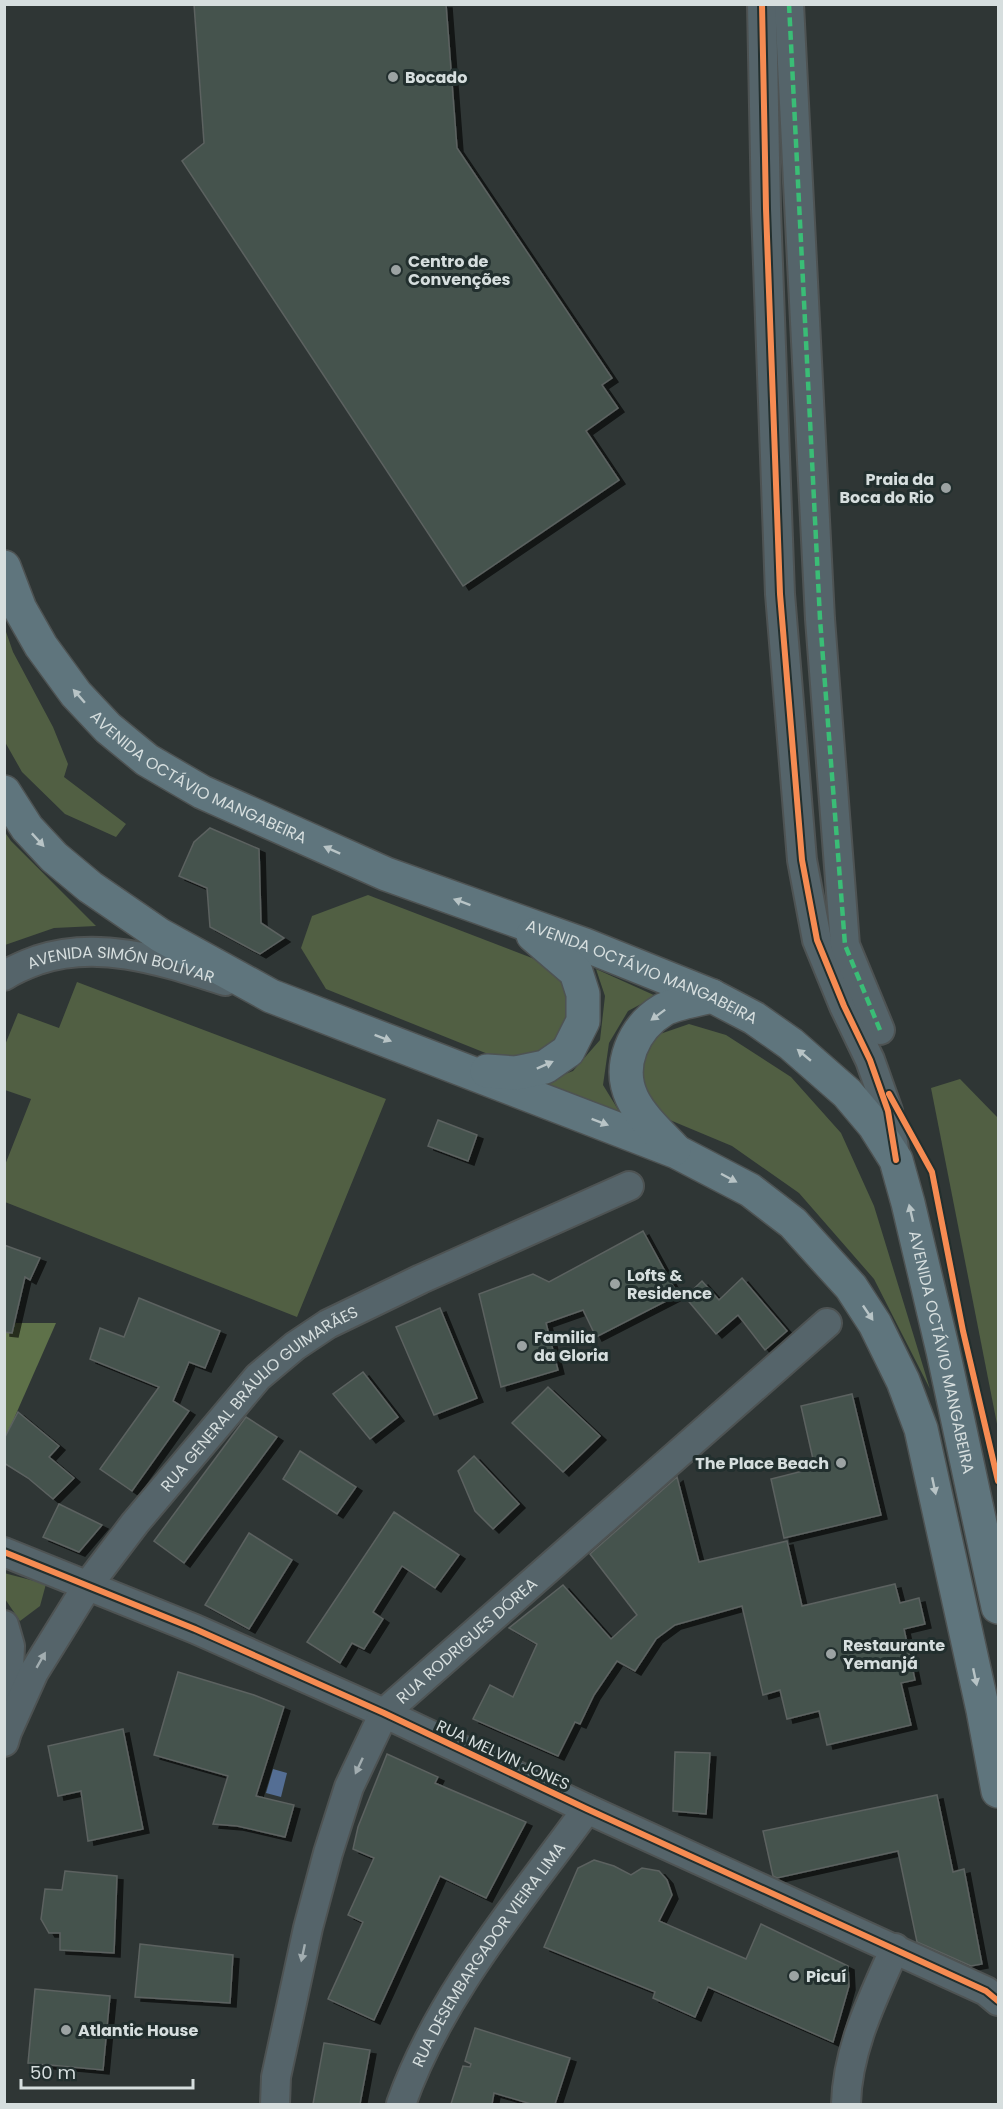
<svg xmlns="http://www.w3.org/2000/svg" width="1003" height="2109" font-family="Poppins,sans-serif">
<style>
.green{fill:#515f43}
.forest{fill:#5e7149}
.water{fill:#546e94}
.building{fill:#45524e;stroke:#5c6260;stroke-width:1.5;filter:url(#shadow)}
.lines{fill:none;stroke-linecap:round;stroke-linejoin:round}
.minor-casing{stroke:#4e5353;stroke-width:32}
.major-casing{stroke:#4e5353;stroke-width:36}
.minor{stroke:#55646a;stroke-width:28}
.major{stroke:#5f757d;stroke-width:33}
.quiet{stroke:#3abd76;stroke-width:4.5;stroke-dasharray:9 4.5;stroke-linecap:butt}
.cycleway-casing{stroke:#222f2e;stroke-width:10}
.cycleway{stroke:#f68b52;stroke-width:6}
.oneway{fill:#b8c4c6}
.oneway2{fill:#a2adb0}
.poi-dot{fill:#9ca3a3;stroke:#222f2e;stroke-width:2}
.labels{text-anchor:middle;dominant-baseline:central;stroke-width:6;stroke-linejoin:round;paint-order:stroke}
.poi-label{font-size:16px;font-weight:bold;fill:#d6dede;stroke:#222f2e;text-anchor:start}
.street-label{font-size:16px;fill:#d6dede;stroke:#222f2e}
</style>
<defs>
<filter id="shadow"><feDropShadow dx="6" dy="4" stdDeviation="0" flood-color="#0009"/></filter>
</defs>
<rect width="100%" height="100%" fill="#2f3635"/>
<g class="green">
<polygon points="4,626 13,652 53,727 68,764 64,777 126,824 116,837 65,814 22,772 5,742"/>
<polygon points="4,831 11,841 96,926 54,928 5,945"/>
<polygon points="368,895 532,958 553,971 562,984 573,1008 567,1031 545,1051 515,1059 488,1054 326,989 301,948 312,916"/>
<polygon points="596,969 656,996 628,1011 609,1043 603,1085 622,1116 542,1083 573,1071 600,1040 605,996"/>
<polygon points="77,982 386,1099 297,1317 5,1202 5,1165 31,1099 5,1090 5,1045 18,1013 59,1028"/>
<polygon points="689,1024 726,1035 791,1077 841,1133 874,1206 930,1389 874,1279 799,1193 732,1146 665,1118 647,1097 641,1066 657,1035"/>
<polygon points="960,1079 998,1118 998,1429 931,1088"/>
<polygon points="4,1573 46,1584 40,1606 20,1621 5,1599"/>
</g>
<polygon class="forest" points="5,1323 56,1323 5,1439"/>
<polygon class="water" points="273,1769 287,1773 281,1797 266,1793"/>
<g class="building">
<polygon points="194,4 446,4 457,148 612,378 602,385 618,408 586,431 619,480 463,586 182,161 204,143"/>
<polygon points="210,828 259,849 261,923 284,938 260,954 210,927 207,888 179,876 194,842"/>
<polygon points="438,1120 477,1135 468,1161 428,1146"/>
<polygon points="643,1231 678,1295 596,1337 583,1310 546,1323 558,1370 501,1387 479,1294 533,1274 549,1282"/>
<polygon points="4,1245 40,1258 30,1280 25,1277 12,1333 4,1332"/>
<polygon points="742,1278 787,1331 765,1350 738,1315 716,1334 685,1297 702,1281 719,1300"/>
<polygon points="139,1298 220,1331 205,1368 189,1362 173,1401 189,1411 132,1491 100,1469 159,1387 90,1359 100,1328 124,1337"/>
<polygon points="440,1308 477,1398 434,1415 396,1327"/>
<polygon points="363,1372 398,1417 370,1439 333,1394"/>
<polygon points="548,1387 600,1436 563,1472 512,1423"/>
<polygon points="852,1394 881,1515 784,1538 771,1479 815,1468 801,1406"/>
<polygon points="18,1412 59,1446 49,1457 74,1478 53,1499 28,1478 4,1463 4,1439"/>
<polygon points="246,1417 277,1437 184,1563 154,1541"/>
<polygon points="300,1451 356,1487 337,1514 283,1479"/>
<polygon points="474,1456 519,1504 493,1529 475,1511 458,1471"/>
<polygon points="677,1477 699,1562 787,1541 802,1606 895,1584 900,1603 919,1598 925,1624 904,1629 915,1680 901,1683 911,1725 827,1745 819,1711 787,1719 780,1690 763,1695 742,1606 675,1625 656,1639 635,1671 617,1661 594,1695 580,1724 575,1722 558,1756 473,1719 490,1685 513,1697 537,1644 509,1628 563,1585 611,1639 637,1615 590,1554"/>
<polygon points="59,1504 102,1525 79,1552 43,1537"/>
<polygon points="394,1512 459,1555 435,1588 402,1566 373,1612 383,1619 364,1649 352,1643 340,1663 307,1642"/>
<polygon points="249,1533 292,1560 249,1629 205,1605"/>
<polygon points="178,1672 254,1695 284,1707 256,1796 294,1805 285,1837 237,1826 213,1824 228,1776 154,1755"/>
<polygon points="123,1729 143,1829 88,1841 81,1791 58,1796 48,1746"/>
<polygon points="675,1752 710,1753 706,1814 673,1811"/>
<polygon points="387,1754 438,1777 435,1783 526,1822 486,1898 440,1876 374,2020 328,1999 363,1922 348,1915 374,1858 353,1849 358,1827"/>
<polygon points="937,1795 953,1872 964,1869 982,1964 971,1966 917,1942 898,1851 777,1878 773,1876 763,1831"/>
<polygon points="594,1860 614,1866 631,1875 642,1868 659,1871 667,1880 672,1895 659,1921 746,1959 761,1924 848,1966 849,1986 833,2042 708,1987 695,2017 653,1998 655,1992 544,1947 578,1868"/>
<polygon points="65,1871 117,1876 114,1953 60,1950 60,1933 49,1933 41,1919 45,1889 62,1890"/>
<polygon points="140,1944 233,1955 230,2003 135,1997"/>
<polygon points="35,1989 110,1996 103,2070 28,2063"/>
<polygon points="475,2028 570,2058 555,2104 531,2104 494,2093 492,2104 451,2104 463,2066 470,2067 471,2064 465,2061"/>
<polygon points="324,2043 370,2050 360,2104 313,2104"/>
</g>
<g class="lines">
<g class="minor-casing">
<g id="minor">
<polyline points="762,4 766,209 780,594 802,860 817,940 844,1006 870,1060 888,1111 895,1155"/>
<polyline points="789,4 820,619 845,945 880,1030"/>
<path id="s1" d="M4,976C14,969 27,964 38,960C101,939 165,962 225,981"/>
<polyline points="4,1552 195,1629 384,1713 587,1809 986,1991 998,2001"/>
<polyline points="4,1625 10,1646 7,1718"/>
<path id="s2" d="M4,1742L7,1732L34,1672L88,1585L135,1523L258,1377L295,1346L328,1324L357,1310L421,1279L629,1186"/>
<path id="s3" d="M275,2104L276,2077L308,1928L328,1853L349,1787L384,1713L827,1323"/>
<path id="s4" d="M401,2104C440,1994 519,1903 587,1809"/>
<path d="M846,2104C847,2050 873,1998 895,1948"/>
</g>
</g>
<g class="major-casing">
<g id="major">
<path id="s5" d="M4,567L20,609L41,646L76,694L108,728L147,760L202,792L386,874L585,945L712,996L754,1018L791,1044L847,1093L874,1125L896,1160L908,1203L943,1351L998,1607"/>
<polyline points="4,792 27,828 54,857 90,887 160,935 271,996 677,1152 750,1190 793,1223 851,1287 875,1324 903,1381 921,1429 983,1710 998,1791"/>
<polyline points="487,1071 516,1073 545,1067 568,1051 583,1021 583,994 576,972 533,935"/>
<path d="M674,1149C660,1134 641,1117 632,1098C617,1066 633,1028 663,1010C675,1003 698,1000 712,996"/>
</g>
</g>
<use href="#minor" class="minor"/>
<use href="#major" class="major"/>
<polyline class="quiet" points="789,4 820,619 845,945 880,1030"/>
<g class="cycleway-casing">
<g id="cycleway">
<polyline points="762,4 766,209 780,594 802,860 817,940 844,1006 870,1060 888,1111 896,1160"/>
<polyline points="889,1094 932,1172 963,1331 998,1481"/>
<polyline points="4,1552 195,1629 384,1713 587,1809 986,1991 998,2001"/>
</g>
</g>
<use href="#cycleway" class="cycleway"/>
</g>
<defs><path id="oneway-solid" d="M-6-.8H1V-3.2L6.5 0L1 3.2V.8H-6Z" transform="scale(1.5)"/></defs>
<g class="oneway">
<use href="#oneway-solid" transform="translate(79 696) rotate(-131)"/>
<use href="#oneway-solid" transform="translate(38 840) rotate(47)"/>
<use href="#oneway-solid" transform="translate(332 850) rotate(-156)"/>
<use href="#oneway-solid" transform="translate(462 902) rotate(-160)"/>
<use href="#oneway-solid" transform="translate(658 1015) rotate(143)"/>
<use href="#oneway-solid" transform="translate(383 1038) rotate(21)"/>
<use href="#oneway-solid" transform="translate(804 1055) rotate(-140)"/>
<use href="#oneway-solid" transform="translate(545 1065) rotate(-24)"/>
<use href="#oneway-solid" transform="translate(600 1122) rotate(21)"/>
<use href="#oneway-solid" transform="translate(729 1178) rotate(28)"/>
<use href="#oneway-solid" transform="translate(911 1213) rotate(-103)"/>
<use href="#oneway-solid" transform="translate(868 1313) rotate(56)"/>
<use href="#oneway-solid" transform="translate(934 1486) rotate(78)"/>
<use href="#oneway-solid" transform="translate(975 1677) rotate(78)"/>
</g>
<g class="oneway2">
<use href="#oneway-solid" transform="translate(41 1660) rotate(-60)"/>
<use href="#oneway-solid" transform="translate(359 1766) rotate(115)"/>
<use href="#oneway-solid" transform="translate(303 1953) rotate(102)"/>
</g>
<g class="poi-dot">
<circle cx="393" cy="77" r="6"/>
<circle cx="396" cy="270" r="6"/>
<circle cx="946" cy="488" r="6"/>
<circle cx="615" cy="1284" r="6"/>
<circle cx="522" cy="1346" r="6"/>
<circle cx="841" cy="1463" r="6"/>
<circle cx="831" cy="1654" r="6"/>
<circle cx="794" cy="1976" r="6"/>
<circle cx="66" cy="2030" r="6"/>
</g>
<g class="labels">
<g class="poi-label">
<text x="405" y="77">Bocado</text>
<text x="408" y="261">Centro de<tspan x="408" dy="18">Convenções</tspan></text>
<text x="934" y="479" text-anchor="end">Praia da<tspan x="934" dy="18">Boca do Rio</tspan></text>
<text x="627" y="1275">Lofts &amp;<tspan x="627" dy="18">Residence</tspan></text>
<text x="534" y="1337">Familia<tspan x="534" dy="18">da Gloria</tspan></text>
<text x="829" y="1463" text-anchor="end">The Place Beach</text>
<text x="843" y="1645">Restaurante<tspan x="843" dy="18">Yemanjá</tspan></text>
<text x="806" y="1976">Picuí</text>
<text x="78" y="2030">Atlantic House</text>
</g>
<g class="street-label">
<text stroke="none"><textPath href="#s5" startOffset="297">AVENIDA OCTÁVIO MANGABEIRA</textPath></text>
<text stroke="none"><textPath href="#s5" startOffset="783">AVENIDA OCTÁVIO MANGABEIRA</textPath></text>
<text stroke="none"><textPath href="#s1" startOffset="122">AVENIDA SIMÓN BOLÍVAR</textPath></text>
<text stroke="none"><textPath href="#s5" startOffset="1305">AVENIDA OCTÁVIO MANGABEIRA</textPath></text>
<text stroke="none"><textPath href="#s2" startOffset="434">RUA GENERAL BRÁULIO GUIMARÃES</textPath></text>
<text stroke="none"><textPath href="#s3" startOffset="518">RUA RODRIGUES DÓREA</textPath></text>
<text transform="translate(503 1755) rotate(25)">RUA MELVIN JONES</text>
<text stroke="none"><textPath href="#s4" startOffset="174">RUA DESEMBARGADOR VIEIRA LIMA</textPath></text>
</g>
</g>
<rect width="1003" height="2109" fill="none" stroke="#d6dede" stroke-width="12"/>
<path d="M21 2079v9h172v-9" fill="none" stroke="#d6dede" stroke-width="3"/>
<text x="30" y="2079" font-size="18" fill="#d6dede" stroke="#222f2e" stroke-width="4.5" paint-order="stroke">50 m</text>
</svg>
